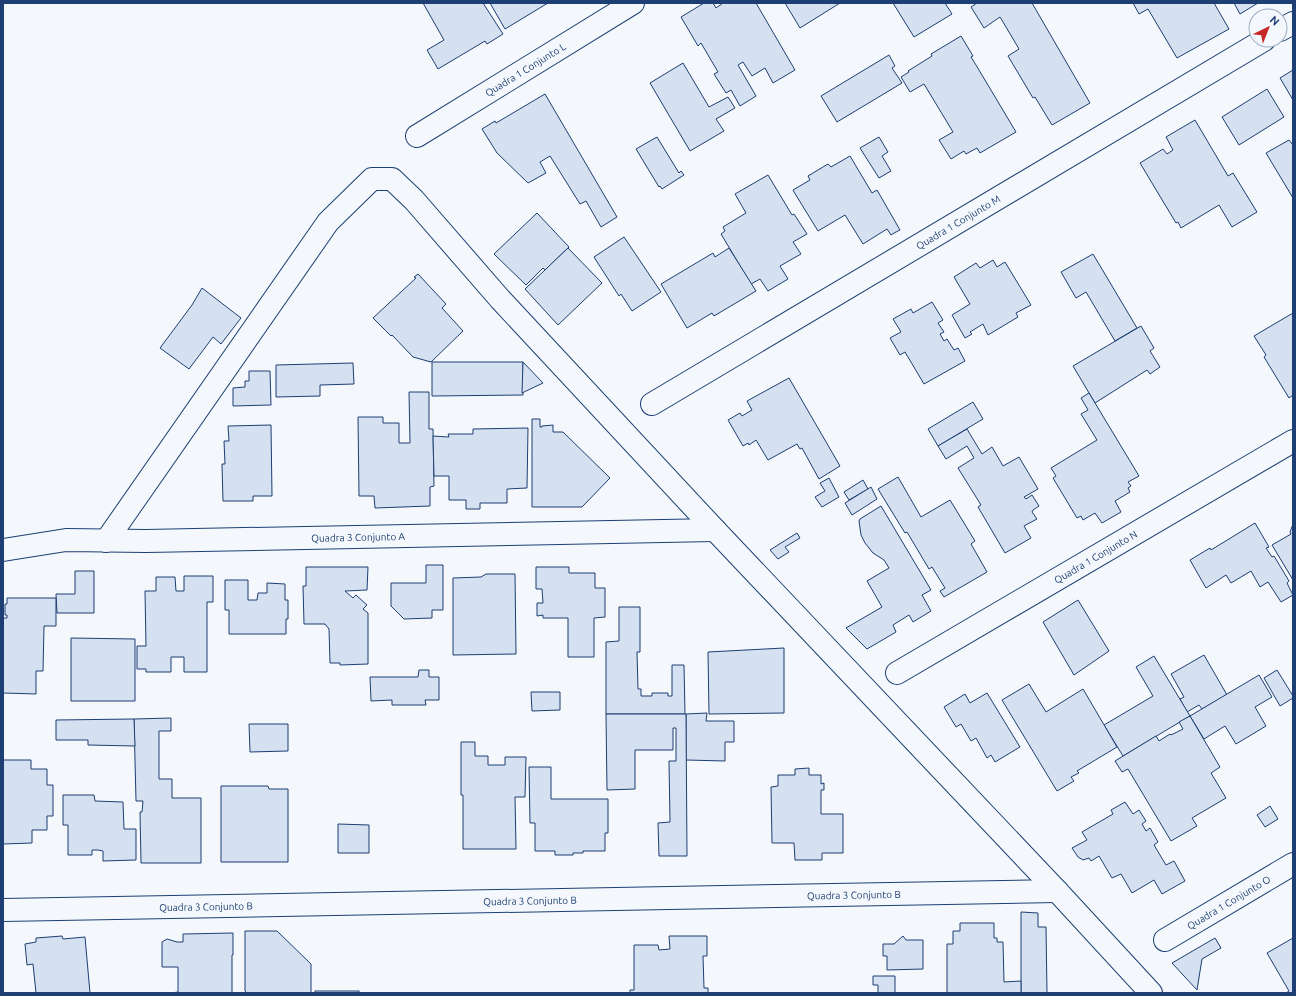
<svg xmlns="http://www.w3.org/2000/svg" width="1296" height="996" font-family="Ubuntu,sans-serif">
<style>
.building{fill:#d5e0f0;stroke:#1d3f73}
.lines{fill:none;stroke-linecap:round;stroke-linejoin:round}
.street-casing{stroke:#1d3f73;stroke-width:24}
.street{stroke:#f4f7fb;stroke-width:22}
.labels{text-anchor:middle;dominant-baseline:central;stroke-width:3;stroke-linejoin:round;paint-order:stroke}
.street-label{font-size:10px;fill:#1d3f73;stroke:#f4f7fb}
</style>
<rect width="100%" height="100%" fill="#f4f7fb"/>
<g class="building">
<polygon points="423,3 483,3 503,34 487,44 485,41 438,69 427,50 444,40"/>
<polygon points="490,3 548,3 505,29"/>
<polygon points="704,3 713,3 716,8 723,3 756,3 795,70 773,83 765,68 752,76 743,62 738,65 756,96 740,106 731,90 726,93 714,74 718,72 701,43 698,46 681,17"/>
<polygon points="785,3 840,3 800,28"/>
<polygon points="893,3 945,3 952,14 914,37"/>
<polygon points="977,3 1032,3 1090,103 1052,125 1035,97 1033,98 1008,56 1019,49 1006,27 1000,17 984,28 971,7"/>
<polygon points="1133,3 1214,3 1229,29 1177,58 1148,9 1139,14"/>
<polygon points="1234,3 1258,3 1240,14"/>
<polygon points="961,36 973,56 971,57 976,65 1016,132 980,153 977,148 966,154 964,151 951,159 939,140 953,132 924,84 910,92 901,77 909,72 908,71 932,56 931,54"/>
<polygon points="889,55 895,66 892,68 902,83 837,122 821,96"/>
<polygon points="683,63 709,107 728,97 735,108 716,119 724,131 690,151 650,83"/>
<polygon points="1293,70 1293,100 1280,78"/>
<polygon points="1267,89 1284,117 1239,145 1222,117"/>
<polygon points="545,94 617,217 601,227 586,201 580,204 550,156 540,162 546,173 528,183 497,153 482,129 495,121 496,123"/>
<polygon points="1195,120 1228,176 1233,173 1257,212 1232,227 1219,205 1181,228 1178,222 1176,223 1140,163 1163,149 1167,154 1173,150 1166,137"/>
<polygon points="657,137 679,173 681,171 684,175 662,189 660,186 659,187 636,149"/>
<polygon points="879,137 888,152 882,156 891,171 879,178 860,148"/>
<polygon points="1289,140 1293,145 1293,198 1266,153"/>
<polygon points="850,156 872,193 877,190 900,230 894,233 891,235 887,229 863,244 845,215 818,231 794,192 793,190 810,180 808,176 828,164 831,167"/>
<polygon points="768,175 792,215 794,214 807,234 793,242 801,254 780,266 788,279 768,291 760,279 751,284 721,234 725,231 723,227 746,213 735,194"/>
<polygon points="537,213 569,247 545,270 543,268 526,285 494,254"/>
<polygon points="624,237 661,292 632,311 621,294 619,296 594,257"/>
<polygon points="568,248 602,283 558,325 525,289"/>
<polygon points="729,248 756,291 714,316 712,313 687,328 661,284 713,253 715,257"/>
<polygon points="1093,254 1137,328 1115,341 1086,292 1076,298 1061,272"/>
<polygon points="993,260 997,267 1005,262 1031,305 1016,313 1018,317 988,335 983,324 970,332 972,334 965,338 952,315 970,304 954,277 976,263 980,268"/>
<polygon points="418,274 446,304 442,308 463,331 431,362 413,357 392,335 391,336 373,318 416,278 414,277"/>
<polygon points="202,288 241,318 221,344 213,337 189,369 160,348 192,305"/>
<polygon points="932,302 943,320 938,323 944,332 940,334 944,341 947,339 954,350 958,348 965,361 924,384 905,352 900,355 890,338 901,332 893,319 911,309 913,313"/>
<polygon points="1293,313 1293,395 1289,398 1264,357 1266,355 1254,336"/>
<polygon points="1141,326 1154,348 1150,351 1160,367 1150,374 1147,370 1095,403 1073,366"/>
<polygon points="432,362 523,362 523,395 432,396"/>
<polygon points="523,362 543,383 522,393"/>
<polygon points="353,363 354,384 320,385 320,396 276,397 276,365"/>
<polygon points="249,371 270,371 271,405 233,406 233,388 245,387 245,381 249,381"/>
<polygon points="789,378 840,466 819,479 802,448 800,449 797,444 768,460 756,440 749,445 748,443 743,446 728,420 740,413 742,416 752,410 747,401"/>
<polygon points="409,392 429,392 429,429 433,429 434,486 430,487 430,506 375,508 374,496 359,496 358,417 383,417 383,423 399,423 399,443 410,443"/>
<polygon points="1089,393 1139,476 1128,482 1131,486 1128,488 1130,492 1115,501 1121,512 1102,523 1095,513 1083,520 1081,516 1077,518 1053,478 1056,476 1051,468 1097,440 1081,414 1088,410 1081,398"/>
<polygon points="973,402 983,419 938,446 928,429"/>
<polygon points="532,419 540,419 540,427 542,427 542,426 553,425 553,432 563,432 610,478 582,507 532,507"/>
<polygon points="271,425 272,496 253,496 253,501 223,501 222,464 225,464 224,441 229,441 228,426"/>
<polygon points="528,428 527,488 507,489 507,503 480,503 480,509 466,509 466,500 449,500 449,476 434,476 433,436 449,437 448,434 473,434 473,429"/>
<polygon points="967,429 982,454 992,447 1003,466 1019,457 1038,489 1024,497 1026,499 1032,495 1039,506 1033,510 1032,512 1037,519 1024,526 1031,538 1005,553 978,507 981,505 958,468 974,458 967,446 946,459 938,446"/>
<polygon points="898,477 921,517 950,500 975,541 971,544 987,572 944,597 940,591 945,588 932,567 929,569 907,532 905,533 878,489"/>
<polygon points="829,478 839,497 822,507 815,497 825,491 820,483"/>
<polygon points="863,480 868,489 849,500 844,492"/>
<polygon points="871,487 877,499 852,515 845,503"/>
<polygon points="881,506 931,590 922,595 931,611 913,622 909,615 893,625 896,632 867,649 846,628 882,607 867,581 889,568 884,560 873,553 865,543 861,535 859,521 860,519"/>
<polygon points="1255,523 1269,547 1266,548 1272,557 1274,556 1289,581 1287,583 1293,595 1281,602 1268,582 1260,587 1251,571 1231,583 1226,575 1206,588 1190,560 1210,548 1211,550"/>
<polygon points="1293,524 1293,580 1272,545 1291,534 1290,532"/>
<polygon points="797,533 800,538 785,547 789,552 778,559 770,550"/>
<polygon points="426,565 443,565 443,610 432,610 432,618 404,619 391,606 391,583 426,583"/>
<polygon points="306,567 368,567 367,590 345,591 353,598 356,595 367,605 363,609 368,613 368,664 340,665 340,663 330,663 329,629 325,624 304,624 303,586 306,586"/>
<polygon points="536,567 569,567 569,573 595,573 595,588 605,588 605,617 594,618 594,657 568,657 568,618 543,618 543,615 537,616 537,603 543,603 542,589 536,589"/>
<polygon points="75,571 94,571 94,613 57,613 56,594 75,594"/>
<polygon points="486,574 515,574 516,654 453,655 453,578 481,577"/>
<polygon points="184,576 213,576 213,602 207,602 207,672 184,672 184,657 171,657 171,672 146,672 146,669 137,669 137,646 146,646 145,591 156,591 156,577 175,577 176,591 184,591"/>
<polygon points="225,580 248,580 248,600 257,600 258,593 267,593 267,583 285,584 285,600 288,600 288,619 286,619 286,634 229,634 229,610 225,610"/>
<polygon points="7,598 56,598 56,626 44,626 43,671 36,671 36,694 3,693 3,618 7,618 7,615 5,615 5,604 7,604"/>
<polygon points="1078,600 1109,651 1074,675 1043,622"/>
<polygon points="619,607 640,607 640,652 637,652 638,689 641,689 641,696 652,696 652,693 668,693 668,696 672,696 672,665 684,665 685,714 606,714 606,642 619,641"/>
<polygon points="71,638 135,639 135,701 71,701"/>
<polygon points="784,648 784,713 709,714 708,652"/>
<polygon points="1204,655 1227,695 1202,709 1199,705 1187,712 1180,699 1184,697 1171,674"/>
<polygon points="1154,656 1190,716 1123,756 1104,725 1153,696 1136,667"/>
<polygon points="419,670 429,670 429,677 439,677 439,700 425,700 426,705 392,705 392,700 371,701 370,677 418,677"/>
<polygon points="1277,670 1293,696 1293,698 1280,706 1264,678"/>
<polygon points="1259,675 1272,697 1255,707 1266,726 1236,744 1225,726 1204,739 1190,716"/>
<polygon points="1029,684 1046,712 1083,689 1117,747 1077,771 1079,773 1071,777 1074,781 1057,791 1002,700"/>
<polygon points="531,692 560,692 560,710 532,711"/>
<polygon points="987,693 1020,747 995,762 991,755 987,758 976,738 971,741 961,724 956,727 944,707 965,694 970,703"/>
<polygon points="707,713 706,721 734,721 734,742 725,742 725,761 686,760 686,714"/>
<polygon points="606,714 686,714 687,856 659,856 658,823 670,822 669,761 676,761 676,728 673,728 673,750 635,750 635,789 607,790"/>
<polygon points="1190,716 1220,767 1211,773 1226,798 1192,818 1197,826 1171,841 1128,769 1122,772 1115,761 1156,736 1159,741 1170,734 1171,735 1183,729 1179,722"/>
<polygon points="171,718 171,731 159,731 159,779 172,779 172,798 201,798 201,863 141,863 140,812 142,812 143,801 136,801 134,719"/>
<polygon points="134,719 135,746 88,745 88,740 56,740 56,720"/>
<polygon points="249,724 288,724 288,751 250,752"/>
<polygon points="461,742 475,742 475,756 488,756 488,765 505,765 505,757 526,757 525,797 515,797 516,849 463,849 463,795 461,795"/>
<polygon points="3,760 31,760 31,769 47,769 47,785 53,785 53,816 47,816 47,830 32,830 32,843 3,844"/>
<polygon points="529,767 551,767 551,799 608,799 608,833 605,833 605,851 583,851 583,853 573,853 573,855 555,855 555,851 535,851 535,823 530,823"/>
<polygon points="809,768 809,775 821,775 821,784 824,783 824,790 821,790 821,814 843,814 843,853 822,853 822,860 795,860 794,843 772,843 771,787 778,786 778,775 795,775 795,769"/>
<polygon points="221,786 268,786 269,789 288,789 288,862 221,862"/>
<polygon points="63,795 94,795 95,801 123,802 124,829 136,829 136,860 103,861 103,851 98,850 92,850 92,855 68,855 68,825 63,825"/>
<polygon points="1125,802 1133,814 1139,810 1146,821 1142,824 1146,831 1150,828 1158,842 1154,845 1166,865 1174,861 1185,881 1162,894 1154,880 1132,893 1121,874 1112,878 1099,856 1091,861 1089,858 1083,860 1078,857 1072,848 1087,840 1082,832 1113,814 1111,810"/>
<polygon points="1270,806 1278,819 1265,827 1257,815"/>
<polygon points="338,824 369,825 369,853 338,853"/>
<polygon points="1021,912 1038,913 1038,927 1046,927 1047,993 1021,993"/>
<polygon points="960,923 994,923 994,938 997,938 997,942 1003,942 1004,982 1021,981 1021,993 947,993 947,944 953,944 953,931 960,931"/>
<polygon points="245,931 277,931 311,964 311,993 247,993 245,991"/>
<polygon points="233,933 233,955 232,955 232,993 171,993 178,992 178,967 162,967 162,942 167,939 177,942 183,942 183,934"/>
<polygon points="62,936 63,939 85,937 90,993 36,993 33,964 27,965 25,944 36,942 36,938"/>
<polygon points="669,936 707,936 707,956 703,956 704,988 708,988 708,993 630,993 630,990 634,990 634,945 658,945 659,950 670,949"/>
<polygon points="903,936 906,940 923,940 923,969 887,970 887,956 883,956 883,944 894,944"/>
<polygon points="1215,938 1221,948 1202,959 1197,990 1172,963"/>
<polygon points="1293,938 1293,993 1286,993 1289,991 1267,953"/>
<polygon points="873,976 895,976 895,993 878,993 878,985 873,985"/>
<rect x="315" y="991" width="44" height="2"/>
</g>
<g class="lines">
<g class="street-casing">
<g id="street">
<polyline points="1280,30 1293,23"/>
<path id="s1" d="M417,136L633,3"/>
<path id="s2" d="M652,404L1264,40"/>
<polyline points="106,541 328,222 372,179 392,179 414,200 500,299 715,530 1057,891 1151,993"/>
<path id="s3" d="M3,550L66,540L146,541L715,530"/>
<path id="s4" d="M897,673L1293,441"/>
<path id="s5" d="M3,910L1057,891"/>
<path id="s6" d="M1165,940L1293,864"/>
</g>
</g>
<use href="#street" class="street"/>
</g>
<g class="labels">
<g class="street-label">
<text stroke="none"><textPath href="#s1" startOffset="127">Quadra 1 Conjunto L</textPath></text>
<text stroke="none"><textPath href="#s2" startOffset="356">Quadra 1 Conjunto M</textPath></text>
<text stroke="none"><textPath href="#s3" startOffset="356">Quadra 3 Conjunto A</textPath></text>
<text stroke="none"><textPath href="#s4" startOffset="230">Quadra 1 Conjunto N</textPath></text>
<text stroke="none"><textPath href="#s5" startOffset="851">Quadra 3 Conjunto B</textPath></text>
<text stroke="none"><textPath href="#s5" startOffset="527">Quadra 3 Conjunto B</textPath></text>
<text stroke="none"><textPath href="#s6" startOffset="74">Quadra 1 Conjunto O</textPath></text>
<text stroke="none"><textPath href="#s5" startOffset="203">Quadra 3 Conjunto B</textPath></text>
</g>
</g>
<rect width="1296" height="996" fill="none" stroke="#1d3f73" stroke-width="8"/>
<g transform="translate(1268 28) rotate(43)"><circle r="19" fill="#f4f7fb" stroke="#9eadc5"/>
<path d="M0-3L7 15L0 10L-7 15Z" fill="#c62828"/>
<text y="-6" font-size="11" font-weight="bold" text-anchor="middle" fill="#1d3f73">N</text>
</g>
</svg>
